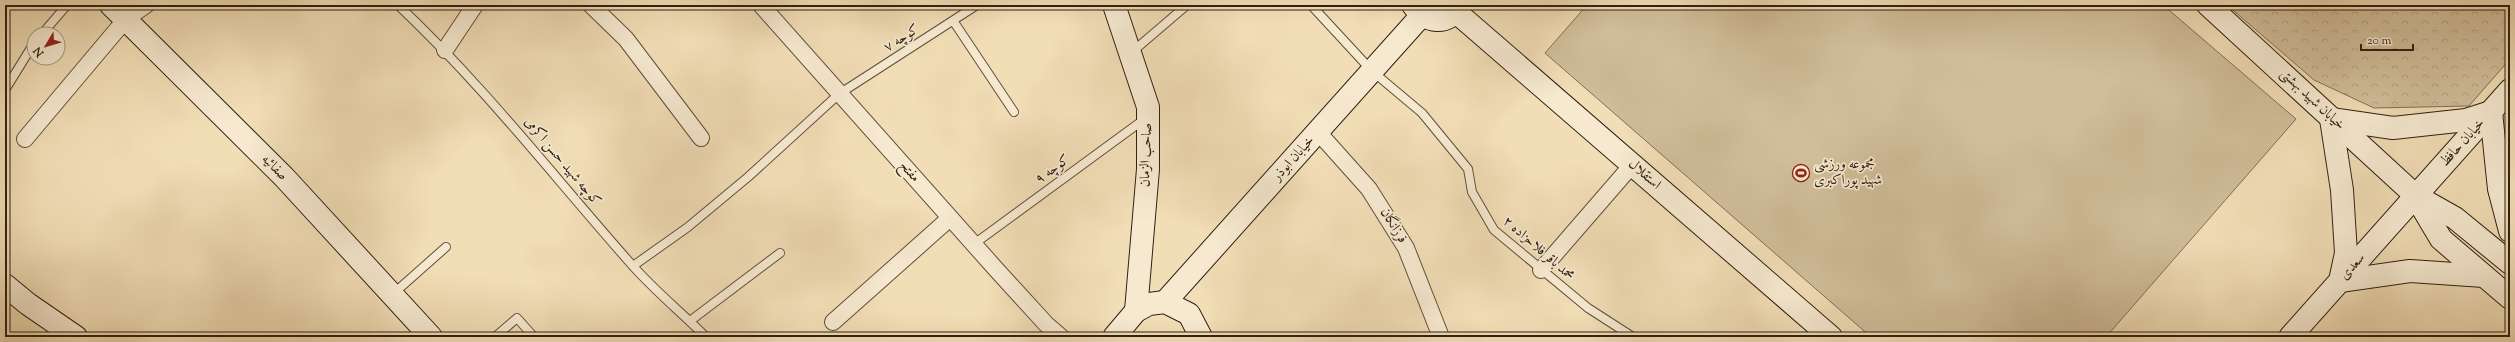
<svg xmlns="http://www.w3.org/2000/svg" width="2515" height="342" font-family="'Sorts Mill Goudy',Amiri,serif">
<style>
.park{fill:url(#park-crowns);stroke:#806e56}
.pitch{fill:#d0bd9a;stroke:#806e56}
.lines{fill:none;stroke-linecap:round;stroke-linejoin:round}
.lane-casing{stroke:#604f3a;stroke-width:10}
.street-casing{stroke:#604f3a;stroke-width:18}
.secondary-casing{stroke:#2f2011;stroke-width:24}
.lane{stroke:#f6e9d0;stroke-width:8}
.street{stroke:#f6e9d0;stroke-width:16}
.secondary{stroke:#f6e9d0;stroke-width:22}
.labels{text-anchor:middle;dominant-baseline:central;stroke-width:3.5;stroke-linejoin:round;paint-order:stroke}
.street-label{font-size:14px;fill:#2f2011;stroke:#f6e9d0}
.poi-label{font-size:14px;fill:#2f2011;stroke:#f6e9d0;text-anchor:start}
</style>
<defs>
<pattern id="park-crowns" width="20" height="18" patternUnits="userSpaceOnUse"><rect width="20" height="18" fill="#d0bd9a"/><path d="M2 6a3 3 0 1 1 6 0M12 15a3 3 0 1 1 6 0" fill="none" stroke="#b3a284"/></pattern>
</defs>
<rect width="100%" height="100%" fill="#f1ddb6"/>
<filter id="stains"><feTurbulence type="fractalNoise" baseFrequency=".005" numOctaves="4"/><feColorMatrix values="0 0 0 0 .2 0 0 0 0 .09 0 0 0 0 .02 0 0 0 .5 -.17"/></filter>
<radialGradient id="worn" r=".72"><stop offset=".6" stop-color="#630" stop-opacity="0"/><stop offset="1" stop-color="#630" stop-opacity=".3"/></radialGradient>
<polygon class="park" points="2227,5 2510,5 2510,59 2469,106 2374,108 2314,80"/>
<polygon class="pitch" points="1587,5 2163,5 2296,119 2106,337 1871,337 1545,53"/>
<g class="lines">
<g class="lane-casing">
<g id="lane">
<path d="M398,5C484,86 554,177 632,265C655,291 682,313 706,337"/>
<polyline points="1311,5 1372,71 1422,113 1468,169 1472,192 1494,230 1588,308 1633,337"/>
<polyline points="954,22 1014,112"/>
<polyline points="42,34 67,5"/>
<polyline points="1132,52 1187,5"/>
<polyline points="5,90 34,43"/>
<polyline points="974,244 1146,118"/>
<polyline points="633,266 688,227 748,177 839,94 977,5"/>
<polyline points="393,294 446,247"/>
<polyline points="690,321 780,253"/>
<polyline points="495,337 517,318 534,337"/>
</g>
</g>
<g class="street-casing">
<g id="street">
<polyline points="591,5 626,39 701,138"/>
<polyline points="761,5 994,267 1046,324 1061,337"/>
<polyline points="445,50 475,5"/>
<polyline points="1318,132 1369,189 1406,248 1441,337"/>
<polyline points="25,139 126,19 146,5"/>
<polyline points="1541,270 1632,165"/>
<polyline points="833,322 950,218"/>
</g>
</g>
<g class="secondary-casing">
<g id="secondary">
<polyline points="111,5 284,177 431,337"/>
<polyline points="1114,5 1148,107 1148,169 1136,311"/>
<path d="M1413,5C1426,23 1448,27 1460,5"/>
<polyline points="2208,5 2416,196 2455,218 2510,263"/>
<polyline points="1456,12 1831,337"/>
<polyline points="2416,197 2441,239 2510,298"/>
<polyline points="2484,276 2410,271 2340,281 2346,253 2342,190 2331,119 2393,128 2466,120 2491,112 2499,189 2510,231"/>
<polyline points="5,285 28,304 76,337"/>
<polyline points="1165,302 1422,15"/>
<polyline points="1114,337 1136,311 1149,304 1165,302 1189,314 1201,337"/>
<polyline points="2290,337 2510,90"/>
</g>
</g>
<use href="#lane" class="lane"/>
<use href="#street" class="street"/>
<use href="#secondary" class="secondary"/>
</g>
<defs>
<g id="stadium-ring" transform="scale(0.9)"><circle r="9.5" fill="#f6e9d0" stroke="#8f2418" stroke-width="1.5"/><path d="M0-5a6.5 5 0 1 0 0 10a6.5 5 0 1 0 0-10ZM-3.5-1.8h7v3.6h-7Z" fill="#8f2418"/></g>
</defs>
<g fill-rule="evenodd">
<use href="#stadium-ring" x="1801" y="173"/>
</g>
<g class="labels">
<g class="street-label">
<text transform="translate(902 39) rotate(-32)">کوچه ۷</text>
<text transform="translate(2312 100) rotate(43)">خیابان شهید بهشتی</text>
<text transform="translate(2463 143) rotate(-48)">خیابان حافظ</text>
<text transform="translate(1147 155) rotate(-88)">صاحب الزمان</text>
<text transform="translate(1294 159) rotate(-48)">خیابان ابوذر</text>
<text transform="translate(562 162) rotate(50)">کوچه شهید حسن اکرمی</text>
<text transform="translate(274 168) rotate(45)">صفائیه</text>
<text transform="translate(1053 170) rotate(-36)">کوچه ۹</text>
<text transform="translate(909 172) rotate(48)">مفتح</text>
<text transform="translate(1644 175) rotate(41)">استقلال</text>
<text transform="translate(1393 226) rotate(58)">فرزانگان</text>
<text transform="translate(1538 249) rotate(41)">محمد باقر فلاحزاده ۲</text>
<text transform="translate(2353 267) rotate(-48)">سعدی</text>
</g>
<g class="poi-label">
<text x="1814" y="165">مجموعه ورزشی<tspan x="1814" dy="16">شهید پوراکبری</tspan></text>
</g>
</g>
<rect width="2515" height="342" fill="none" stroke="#f1ddb6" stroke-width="20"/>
<rect x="6" y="6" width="2503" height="330" fill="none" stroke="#2f2011" stroke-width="2"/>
<rect x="10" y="10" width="2495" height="322" fill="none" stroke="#2f2011"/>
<g transform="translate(46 46) rotate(232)"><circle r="19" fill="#f6e9d0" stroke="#a69984"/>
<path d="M0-3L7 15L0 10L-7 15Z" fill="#8f2418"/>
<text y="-6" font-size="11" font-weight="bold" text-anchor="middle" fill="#2f2011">N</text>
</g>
<path d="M2361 44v6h52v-6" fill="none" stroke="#2f2011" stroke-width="2"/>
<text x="2367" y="44" font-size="12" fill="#2f2011" stroke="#f6e9d0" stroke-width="3" paint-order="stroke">20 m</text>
<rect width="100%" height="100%" filter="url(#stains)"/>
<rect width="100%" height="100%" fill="url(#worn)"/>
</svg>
